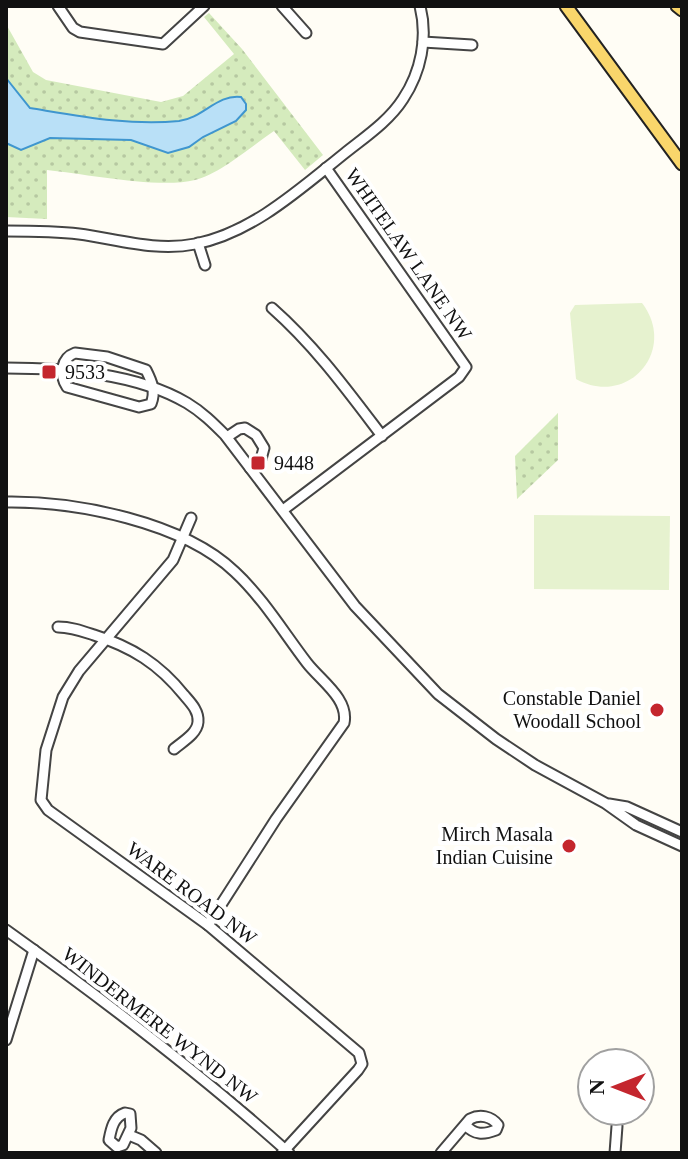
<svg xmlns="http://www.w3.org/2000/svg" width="688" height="1159" font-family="Georgia,serif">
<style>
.grass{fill:url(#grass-dots)}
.pitch{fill:#e6f2cf}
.water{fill:#b9e0f7;stroke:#3f96cf;stroke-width:2}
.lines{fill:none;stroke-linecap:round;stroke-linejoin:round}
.minor-casing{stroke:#444;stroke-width:13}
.major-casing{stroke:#222;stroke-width:15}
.minor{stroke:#fff;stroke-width:9}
.major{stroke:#f9d66b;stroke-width:11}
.poi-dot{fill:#c4262e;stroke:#fff;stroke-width:3}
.labels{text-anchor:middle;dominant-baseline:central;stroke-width:8;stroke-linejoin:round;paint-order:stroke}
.street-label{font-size:20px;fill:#111;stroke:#fff}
.poi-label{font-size:20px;fill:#111;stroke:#fff;text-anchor:start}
</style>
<defs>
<pattern id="grass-dots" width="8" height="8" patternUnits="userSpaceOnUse" patternTransform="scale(2)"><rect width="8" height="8" fill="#d5ebbd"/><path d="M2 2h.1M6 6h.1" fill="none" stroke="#b6c8a1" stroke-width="1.8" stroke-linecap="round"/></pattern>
</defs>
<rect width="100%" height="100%" fill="#fffdf5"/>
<g class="grass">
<path d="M209,13L242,49L323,155L305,170L274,131C252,146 220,174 195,180C159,189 86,174 47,170V219L6,217V24L33,72L46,80L161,102L183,96L234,54L204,17Z"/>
<polygon points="558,413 558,460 517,499 515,456"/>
</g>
<g class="pitch">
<path d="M642,303C678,350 628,408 576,379L570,313L575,305Z"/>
<polygon points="534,515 670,516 669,590 534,589"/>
</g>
<path class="water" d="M6,78L30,108C79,116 129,126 179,121C203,118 217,94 241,97L246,104V110L236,121L203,137L189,147L168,153L131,140L50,138L21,150L6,143Z"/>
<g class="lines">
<g class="minor-casing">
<g id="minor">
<polyline points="58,6 73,28 80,32 163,44 204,6"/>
<polyline points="282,6 306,33"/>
<polyline points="423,42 472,45"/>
<path d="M6,231C30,231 55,231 79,234C117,239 156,252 195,244C252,233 300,189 345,153C365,137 389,121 403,99C421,72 428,38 420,6"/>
<polyline points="198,243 205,265"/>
<path d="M272,308C315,346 347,390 382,436"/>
<path d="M75,353L107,357L146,370C152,382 156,391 151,404L139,407L67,387C59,375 61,358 75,353Z"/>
<path d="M6,368C64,368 136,373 187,403C202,412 213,423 225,435L355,606L438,694L496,739L535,765L605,803L636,825L682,846"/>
<polyline points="227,437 239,429 245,428 256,435 264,448 261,459 250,468"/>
<path d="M6,502C76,501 183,522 235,572C263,598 284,633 307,663C321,681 349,699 344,723L276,819L208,925"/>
<polyline points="283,510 459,377 466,367 326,168"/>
<polyline points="191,518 173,560 79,671 63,697 46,750 41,800 48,810 208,925 359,1053 362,1064 358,1070 282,1153"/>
<path d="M58,627C71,627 82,631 94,635C132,647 159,664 184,695C191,703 199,711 198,722C197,734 182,742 174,749"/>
<polyline points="609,804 627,807 682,832"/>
<path d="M6,930C104,1000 199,1072 289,1153"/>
<polyline points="6,1040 34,950"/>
<path d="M125,1113L130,1114L131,1128L123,1145L117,1147L109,1140C111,1130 113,1117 125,1113Z"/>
<polyline points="129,1135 141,1140 156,1153"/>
<path d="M441,1153L470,1119C480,1114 491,1116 498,1125L496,1130C483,1135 475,1135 465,1125"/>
<polyline points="615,1153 617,1126"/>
</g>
</g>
<g class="major-casing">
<g id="major">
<polyline points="566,6 682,164"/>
<polyline points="677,6 682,10"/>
</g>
</g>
<use href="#minor" class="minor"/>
<use href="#major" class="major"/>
</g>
<g class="poi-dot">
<rect x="41" y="364" width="16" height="16" rx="4"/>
<rect x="250" y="455" width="16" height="16" rx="4"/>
<circle cx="657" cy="710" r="8"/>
<circle cx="569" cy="846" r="8"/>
</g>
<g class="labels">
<g class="street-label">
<text transform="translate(409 254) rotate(55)">WHITELAW LANE NW</text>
<text transform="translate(192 893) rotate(37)">WARE ROAD NW</text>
<text transform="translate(160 1025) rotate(38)">WINDERMERE WYND NW</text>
</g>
<g class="poi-label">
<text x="65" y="372">9533</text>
<text x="274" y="463">9448</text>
<text x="641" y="698" text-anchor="end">Constable Daniel<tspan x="641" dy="23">Woodall School</tspan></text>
<text x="553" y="834" text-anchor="end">Mirch Masala<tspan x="553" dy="23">Indian Cuisine</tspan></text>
</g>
</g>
<rect width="688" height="1159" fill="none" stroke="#111111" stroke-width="16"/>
<g transform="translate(616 1087) rotate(270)"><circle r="38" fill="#ffffff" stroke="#a0a0a0" stroke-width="2"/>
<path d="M0-6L14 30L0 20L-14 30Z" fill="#c4262e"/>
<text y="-12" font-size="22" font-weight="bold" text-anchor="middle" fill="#111111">N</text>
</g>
</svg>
